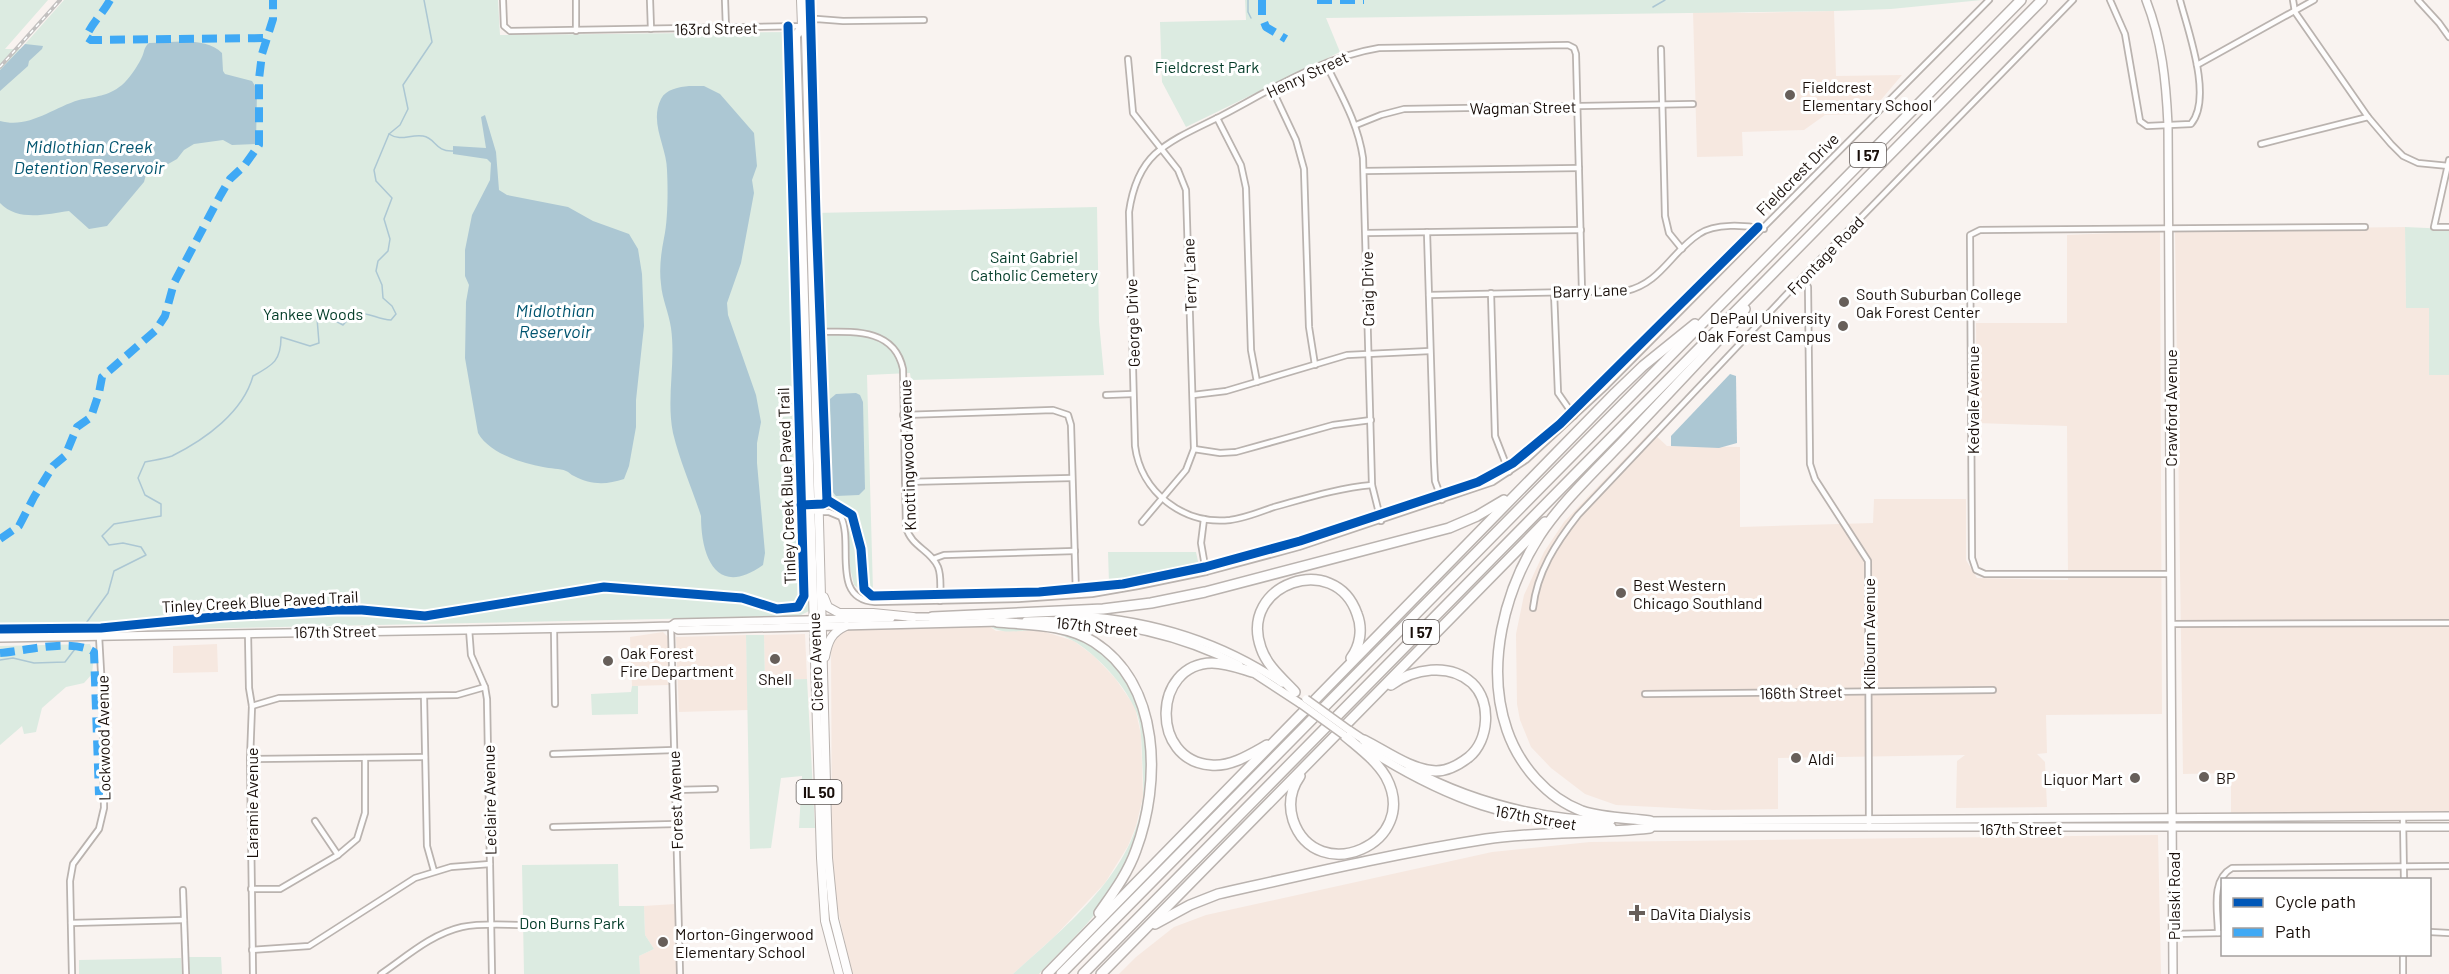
<svg xmlns="http://www.w3.org/2000/svg" width="2449" height="974" font-family="Barlow,sans-serif">
<style>
.built{fill:#f6e8e0}
.green{fill:#dcebe1}
.water{fill:#acc7d3}
.lines{fill:none;stroke-linecap:round;stroke-linejoin:round}
.stream{stroke:#acc7d3;stroke-width:1.5}
.minor-casing{stroke:#bab3af;stroke-width:8}
.secondary-casing{stroke:#bab3af;stroke-width:10}
.primary-casing{stroke:#bab3af;stroke-width:10}
.motorway-casing{stroke:#bab3af;stroke-width:12}
.minor{stroke:#fefdfd;stroke-width:4.5}
.secondary{stroke:#fefdfd;stroke-width:7}
.primary{stroke:#fefdfd;stroke-width:8}
.motorway{stroke:#fefdfd;stroke-width:9}
.rail-casing{stroke:#c3c1c0;stroke-width:4}
.rail{stroke:#fff;stroke-width:1.5;stroke-dasharray:4.5;stroke-linecap:butt}
.secondary-bridge-casing{stroke:#bab3af;stroke-width:10;stroke-linecap:butt}
.secondary-bridge{stroke:#fefdfd;stroke-width:7}
.quiet{stroke:#3fa9f5;stroke-width:8;stroke-dasharray:15 8;stroke-linecap:butt}
.cycleway-casing{stroke:#fff;stroke-width:13}
.cycleway{stroke:#0057b8;stroke-width:9}
.poi-dot{fill:#675f5a;stroke:#fff;stroke-width:2}
.labels{text-anchor:middle;dominant-baseline:central;stroke-width:6;stroke-linejoin:round;paint-order:stroke}
.shield{fill:#fff;stroke:#5e5754;stroke-width:1.5}
.shield-label{font-size:15px;font-weight:bold;fill:#190f0a}
.street-label{font-size:16px;fill:#190f0a;stroke:#fff}
.park-label{font-size:16px;fill:#023b27;stroke:#fff}
.poi-label{font-size:16px;fill:#190f0a;stroke:#fff;text-anchor:start}
.water-label{font-size:18px;font-style:italic;fill:#01546f;stroke:#fff}
</style>
<rect width="100%" height="100%" fill="#f9f3f0"/>
<g class="built">
<polygon points="1693,11 1748,13 1834,11 1836,76 1902,75 1869,114 1825,115 1804,130 1742,132 1743,156 1697,157"/>
<polygon points="2405,227 2406,307 2429,308 2429,375 2449,375 2449,815 2231,816 2231,773 2183,774 2175,230"/>
<polygon points="2160,231 2162,714 2046,715 2047,753 2037,754 2045,762 2047,807 1956,808 1957,761 1965,755 1778,758 1778,809 1713,810 1616,805 1585,794 1551,768 1531,747 1520,720 1517,704 1516,634 1524,595 1544,552 1564,522 1651,431 1667,446 1740,447 1740,527 1873,523 1874,499 1966,499 1966,560 1977,578 2068,580 2067,426 1977,423 1976,323 2067,323 2067,235"/>
<polygon points="989,626 996,631 1039,630 1074,641 1094,656 1115,678 1135,707 1141,735 1143,797 1136,826 1128,846 1105,883 1055,936 1013,974 852,974 835,898 832,855 831,641 846,630"/>
<polygon points="663,632 668,637 669,685 632,686 630,637"/>
<polygon points="805,634 807,679 765,680 764,635"/>
<polygon points="746,635 748,710 679,712 676,637"/>
<polygon points="217,644 218,672 173,673 173,646"/>
<polygon points="2158,835 2161,974 1119,974 1136,957 1174,927 1206,915 1492,852 1590,842"/>
<polygon points="675,904 677,974 640,974 639,956 654,949 645,935 644,906"/>
</g>
<g class="green">
<polygon points="0,0 48,0 5,49 23,49 25,44 64,0 498,0 500,35 792,32 794,36 809,611 799,616 0,633"/>
<polygon points="1245,0 1982,0 1891,9 1834,11 1326,18 1340,52 1186,127 1162,82 1160,22 1246,20"/>
<polygon points="1097,207 1099,322 1104,375 911,380 910,373 867,375 873,591 900,594 937,593 935,598 871,598 854,585 850,568 848,518 843,512 823,504 814,213"/>
<polygon points="2405,227 2449,229 2449,375 2429,375 2429,308 2406,308"/>
<polygon points="1108,552 1196,552 1199,566 1109,583"/>
<path d="M1001,625C1022,627 1046,626 1065,632C1076,635 1087,643 1097,650C1168,702 1155,811 1118,880C1100,915 1066,945 1039,974H1013C1065,927 1135,872 1143,797C1144,782 1142,767 1142,752C1141,737 1141,720 1134,707C1122,682 1099,658 1077,643C1066,636 1051,631 1038,630C1022,629 1003,636 990,626Z"/>
<polygon points="746,635 764,635 765,680 807,679 815,828 799,828 802,776 781,778 771,848 750,849"/>
<polygon points="90,644 94,655 92,674 84,683 66,687 42,708 36,732 24,734 22,726 0,745 0,646"/>
<polygon points="632,686 638,686 638,714 592,715 591,694 631,692"/>
<polygon points="618,864 619,906 644,906 645,935 654,949 639,956 640,974 524,974 522,865"/>
<polygon points="189,957 221,957 222,974 189,974"/>
<polygon points="181,958 182,974 79,974 79,960"/>
</g>
<g class="water">
<path d="M149,43C172,43 205,36 222,53L223,71L225,74L252,81L257,89L256,144L232,145L223,140L194,144L184,150L177,159L154,172L147,171L144,182L107,226L89,229L69,211C47,214 18,222 0,203V121C29,129 52,108 79,100C96,96 107,97 122,85C129,79 137,67 141,59C145,52 143,48 149,43Z"/>
<polygon points="25,44 43,46 42,49 29,61 28,66 0,91 0,70"/>
<path d="M689,86H704L720,94L754,133L757,166L752,180L754,193L741,263L727,303L728,315L756,395L761,422L757,443V463L765,553L763,565C717,598 701,558 701,516C692,488 680,462 673,433C666,399 676,363 671,328C669,313 662,299 661,284C659,269 661,253 664,238C668,220 668,189 667,170C667,147 649,123 661,99C666,89 679,87 689,86Z"/>
<path d="M485,115L496,152L499,190L507,195L568,207L593,221L629,234L638,249L642,274L644,326L636,400V427L629,466L624,479C606,485 591,485 574,476C571,475 569,472 566,471C560,468 550,469 543,467C521,463 489,453 478,433L465,358L466,302L469,285L465,276V250L472,215L490,180L491,163L487,159L453,154V146L486,148L481,117Z"/>
<polygon points="1730,374 1736,376 1737,443 1719,448 1671,446 1671,436"/>
<polygon points="856,393 860,395 863,402 865,489 859,495 836,496 832,491 830,399 836,394"/>
</g>
<g class="lines">
<g class="stream">
<polyline points="1248,0 1248,12 1251,18"/>
<polyline points="1653,7 1665,0"/>
<path d="M389,134C401,142 410,134 423,136C436,138 435,152 453,151"/>
<path d="M84,626L108,593L114,571L146,555L141,547L123,543L109,545L102,536L114,524L161,516V504L145,495L138,478L145,462C154,460 164,459 172,456C206,439 243,412 253,376C273,365 281,361 281,337L310,346L319,343L317,318L332,319L343,325L354,313C369,312 377,319 391,320L396,314L392,306L383,298L382,285L376,271L378,261L388,251L390,239L384,219L392,198L376,181L374,170L389,134L400,125L408,109L403,85L432,42L424,0"/>
<polyline points="0,660 13,658 34,663 65,662 75,649"/>
</g>
<g class="minor-casing">
<g id="minor">
<polyline points="503,0 504,26 510,31 802,26 817,19 843,21 924,20"/>
<polyline points="576,0 576,31"/>
<polyline points="650,0 651,29"/>
<polyline points="725,0 726,28"/>
<path d="M2110,0L2125,34L2140,121L2147,126L2191,124C2213,98 2188,31 2180,0"/>
<polyline points="2293,0 2295,12 2368,117 2391,144 2403,156 2418,163 2449,166"/>
<polyline points="2418,0 2439,23 2449,37"/>
<polyline points="1661,49 1665,216 1669,233 1682,249"/>
<polyline points="1128,59 1133,113 1178,170 1186,190 1194,449 1186,470 1142,522"/>
<path d="M1326,64C1341,95 1358,123 1363,158L1372,485L1381,521"/>
<polyline points="2197,65 2314,0"/>
<polyline points="1272,89 1296,140 1304,169 1309,327 1315,365"/>
<polyline points="1217,118 1241,165 1246,188 1251,350 1257,382"/>
<polyline points="1356,125 1381,115 1404,109 1693,104"/>
<polyline points="2261,144 2368,117"/>
<polyline points="2449,160 2434,227 2449,227"/>
<polyline points="1364,171 1579,168"/>
<polyline points="1427,232 1434,462 1435,481 1442,500"/>
<polyline points="1366,233 1581,230"/>
<polyline points="1802,278 1808,287 1810,464 1815,479 1868,561 1869,828"/>
<polyline points="1554,292 1558,393 1574,416"/>
<polyline points="1491,293 1495,436 1509,472"/>
<path d="M1429,295L1626,291C1661,283 1671,252 1699,234C1715,223 1745,225 1764,229"/>
<path d="M815,332C849,332 894,326 903,369L906,527C911,547 931,550 938,567C942,577 940,590 940,601"/>
<polyline points="1106,395 1133,394"/>
<polyline points="1193,395 1226,391 1347,355 1430,351"/>
<polyline points="903,415 1053,410 1068,415 1071,425 1076,595"/>
<polyline points="1194,449 1220,453 1236,452 1333,425 1371,420"/>
<polyline points="905,482 1072,478"/>
<path d="M1372,485C1338,488 1307,498 1274,507C1260,512 1245,518 1230,520C1183,525 1141,492 1135,446L1129,212C1132,191 1139,169 1155,154C1174,137 1200,127 1223,115C1272,89 1323,57 1379,48L1568,45L1574,48L1576,54L1582,292"/>
<path d="M816,512H829L841,517C854,544 830,599 875,602L1018,599L1092,594L1138,586L1206,572L1299,547L1493,482L1526,460L1606,386L1989,0"/>
<polyline points="1204,519 1201,543 1206,572"/>
<polyline points="933,559 944,555 1075,551"/>
<polyline points="2171,574 1985,574 1976,570 1972,558 1970,235 1980,230 2365,227"/>
<path d="M1533,608C1537,572 1556,543 1578,515L1802,278L2073,0"/>
<polyline points="2171,624 2449,623"/>
<polyline points="671,626 680,974"/>
<polyline points="554,628 555,704"/>
<polyline points="469,629 471,655 485,687 487,699 492,974"/>
<polyline points="248,633 249,688 252,706 250,759 253,974"/>
<polyline points="1645,694 1993,690"/>
<polyline points="424,696 427,846 434,871"/>
<polyline points="252,706 279,698 457,695 485,687"/>
<polyline points="553,754 674,750"/>
<polyline points="250,759 425,757"/>
<polyline points="675,790 715,789"/>
<polyline points="2403,817 2404,880"/>
<polyline points="315,821 338,855"/>
<polyline points="553,827 676,824"/>
<polyline points="251,889 280,889 338,855 357,839 365,813 365,758"/>
<polyline points="183,890 186,974"/>
<polyline points="71,923 184,920"/>
<polyline points="2430,932 2449,933"/>
<path d="M2218,933C2218,912 2210,880 2232,868L2449,866"/>
<polyline points="2173,934 2222,933"/>
<polyline points="252,950 309,946 415,878 451,867 490,864"/>
<polyline points="72,974 70,881 73,864 99,829 104,808 103,707 99,636"/>
<path d="M381,974C406,957 431,934 462,927C482,923 504,925 524,925"/>
<polyline points="2403,974 2403,954"/>
</g>
</g>
<g class="secondary-casing">
<g id="secondary">
<path d="M2146,0C2162,41 2166,81 2168,125L2173,974"/>
<path d="M1064,615C1142,618 1216,638 1282,683"/>
<polyline points="908,617 936,617"/>
<path d="M1026,621C1100,618 1173,631 1239,665"/>
<polyline points="671,626 678,630 1000,622"/>
<polyline points="0,638 636,627 671,626 675,623 891,618"/>
<polyline points="1249,670 1301,704"/>
<polyline points="1349,730 1367,742"/>
<path d="M1364,747C1446,800 1514,824 1612,827"/>
<path d="M1409,768C1472,802 1541,819 1611,821"/>
<polyline points="1647,821 2449,816"/>
<polyline points="1647,827 2449,827"/>
</g>
</g>
<g class="primary-casing">
<g id="primary">
<polyline points="801,0 802,26 806,36 828,858 834,919 848,974"/>
<polyline points="802,26 796,36 821,858 825,921 839,974"/>
<polyline points="824,597 828,607 839,613 873,613 913,617"/>
<path d="M825,657C828,641 831,633 846,626"/>
</g>
</g>
<g class="motorway-casing">
<g id="motorway">
<polyline points="932,617 1103,609 1151,603 1205,592 1449,528 1477,516 1504,500"/>
<path d="M997,622C1029,625 1066,624 1094,642C1161,685 1161,783 1136,850C1128,873 1113,893 1099,913"/>
<path d="M1252,672C1239,668 1226,663 1212,663C1152,664 1150,761 1211,765C1231,767 1251,754 1267,745"/>
<path d="M1295,692C1283,679 1267,666 1261,648C1238,584 1335,550 1357,614C1363,629 1360,646 1351,658"/>
<path d="M1364,740C1386,751 1411,770 1436,771C1448,771 1460,764 1469,757C1489,740 1492,702 1472,683C1449,662 1413,669 1391,685"/>
<path d="M1300,776C1291,789 1288,804 1293,820C1316,888 1422,844 1386,777C1376,760 1359,748 1344,735"/>
<path d="M1650,821C1628,818 1603,818 1582,811C1547,798 1519,765 1507,730C1485,666 1504,591 1540,535C1563,500 1601,465 1630,434C1666,396 1701,359 1736,321L1745,309"/>
<path d="M1155,924L1190,905L1218,894C1307,874 1396,853 1486,839C1541,831 1595,834 1650,828"/>
<polyline points="1047,974 1615,393 1643,366 1695,324"/>
<polyline points="1061,974 2021,0"/>
<polyline points="1083,974 2042,0"/>
<polyline points="1101,974 1545,522"/>
</g>
</g>
<use href="#minor" class="minor"/>
<use href="#secondary" class="secondary"/>
<use href="#primary" class="primary"/>
<use href="#motorway" class="motorway"/>
<g class="rail-casing">
<polyline id="rail" points="0,67 60,0"/>
</g>
<use href="#rail" class="rail"/>
<g class="secondary-bridge-casing">
<g id="secondary-bridge">
<polyline points="1306,699 1349,730"/>
<polyline points="1301,704 1344,735"/>
</g>
</g>
<use href="#secondary-bridge" class="secondary-bridge"/>
<g class="quiet">
<path d="M110,0C103,13 92,23 86,37L91,40L268,38"/>
<polyline points="1262,0 1262,17 1266,27 1286,39"/>
<polyline points="1317,0 1364,0"/>
<polyline points="0,539 19,526 34,497 53,466 65,456 77,427 91,417 99,393 102,377 156,330 165,316 174,283 220,196 230,179 244,166 259,145 259,79 262,54 273,19 273,0"/>
<path d="M0,653C25,651 73,638 94,652L99,795"/>
</g>
<g class="cycleway-casing">
<g id="cycleway">
<polyline points="810,0 816,215 827,501"/>
<polyline points="801,505 823,504 829,501 852,515 861,549 864,589 872,596 1039,592 1123,584 1205,567 1300,541 1478,482 1513,463 1560,424 1758,227"/>
<polyline points="0,629 101,628 224,616 337,610 362,610 425,616 604,587 742,598 777,609 798,607 804,596 788,26"/>
</g>
</g>
<use href="#cycleway" class="cycleway"/>
</g>
<g class="poi-dot">
<circle cx="1790" cy="95" r="6"/>
<circle cx="1844" cy="302" r="6"/>
<circle cx="1843" cy="326" r="6"/>
<circle cx="1621" cy="593" r="6"/>
<circle cx="775" cy="659" r="6"/>
<circle cx="608" cy="661" r="6"/>
<circle cx="1796" cy="758" r="6"/>
<circle cx="2204" cy="777" r="6"/>
<circle cx="2135" cy="778" r="6"/>
<path d="M1634 904h6v6h6v6h-6v6h-6v-6h-6v-6h6z"/>
<circle cx="663" cy="942" r="6"/>
</g>
<g class="labels">
<g class="shield">
<rect x="1850" y="143" width="36" height="24" rx="4.5"/>
<rect x="1403" y="620" width="36" height="24" rx="4.5"/>
<rect x="796.5" y="780" width="45" height="24" rx="4.5"/>
</g>
<g class="shield-label">
<text x="1868" y="155">I 57</text>
<text x="1421" y="632">I 57</text>
<text x="819" y="792">IL 50</text>
</g>
<g class="street-label">
<text transform="translate(716 28) rotate(-1)">163rd Street</text>
<text transform="translate(1307 74) rotate(-25)">Henry Street</text>
<text transform="translate(1523 107) rotate(-1)">Wagman Street</text>
<text transform="translate(1797 174) rotate(-45)">Fieldcrest Drive</text>
<text transform="translate(1825 255) rotate(-46)">Frontage Road</text>
<text transform="translate(1189 275) rotate(-92)">Terry Lane</text>
<text transform="translate(1367 289) rotate(-91)">Craig Drive</text>
<text transform="translate(1590 290) rotate(-2)">Barry Lane</text>
<text transform="translate(1132 323) rotate(-92)">George Drive</text>
<text transform="translate(1972 400) rotate(-90)">Kedvale Avenue</text>
<text transform="translate(2170 408) rotate(-90)">Crawford Avenue</text>
<text transform="translate(907 455) rotate(-92)">Knottingwood Avenue</text>
<text transform="translate(786 486) rotate(-92)">Tinley Creek Blue Paved Trail</text>
<text transform="translate(260 601) rotate(-3)">Tinley Creek Blue Paved Trail</text>
<text transform="translate(1097 626) rotate(6)">167th Street</text>
<text transform="translate(335 631) rotate(-1)">167th Street</text>
<text transform="translate(1868 634) rotate(-90)">Kilbourn Avenue</text>
<text transform="translate(815 662) rotate(-92)">Cicero Avenue</text>
<text transform="translate(1801 692) rotate(-1)">166th Street</text>
<text transform="translate(103 738) rotate(-91)">Lockwood Avenue</text>
<text transform="translate(489 800) rotate(-91)">Leclaire Avenue</text>
<text transform="translate(675 800) rotate(-92)">Forest Avenue</text>
<text transform="translate(251 803) rotate(-90)">Laramie Avenue</text>
<text transform="translate(1536 817) rotate(10)">167th Street</text>
<text x="2021" y="828">167th Street</text>
<text transform="translate(2173 896) rotate(-90)">Pulaski Road</text>
</g>
<g class="park-label">
<text x="1207" y="66">Fieldcrest Park</text>
<text x="1034" y="256">Saint Gabriel<tspan x="1034" dy="18">Catholic Cemetery</tspan></text>
<text x="313" y="313">Yankee Woods</text>
<text x="572" y="922">Don Burns Park</text>
</g>
<g class="poi-label">
<text x="1802" y="86">Fieldcrest<tspan x="1802" dy="18">Elementary School</tspan></text>
<text x="1856" y="293">South Suburban College<tspan x="1856" dy="18">Oak Forest Center</tspan></text>
<text x="1831" y="317" text-anchor="end">DePaul University<tspan x="1831" dy="18">Oak Forest Campus</tspan></text>
<text x="1633" y="584">Best Western<tspan x="1633" dy="18">Chicago Southland</tspan></text>
<text x="620" y="652">Oak Forest<tspan x="620" dy="18">Fire Department</tspan></text>
<text x="775" y="678" text-anchor="middle">Shell</text>
<text x="1808" y="758">Aldi</text>
<text x="2216" y="777">BP</text>
<text x="2123" y="778" text-anchor="end">Liquor Mart</text>
<text x="1650" y="913">DaVita Dialysis</text>
<text x="675" y="933">Morton-Gingerwood<tspan x="675" dy="18">Elementary School</tspan></text>
</g>
<g class="water-label">
<text x="89" y="146">Midlothian Creek<tspan x="89" dy="21">Detention Reservoir</tspan></text>
<text x="555" y="310">Midlothian<tspan x="555" dy="21">Reservoir</tspan></text>
</g>
</g>
<rect x="2221" y="878" width="210" height="78" fill="#ffffff" stroke="#a39f9d" stroke-width="1.5"/>
<rect x="2233" y="898" width="30" height="9" fill="#0057b8" stroke="#a39f9d" stroke-width="1.5"/>
<text x="2275" y="908" font-size="18" fill="#190f0a">Cycle path</text>
<rect x="2233" y="928" width="30" height="9" fill="#3fa9f5" stroke="#a39f9d" stroke-width="1.5"/>
<text x="2275" y="938" font-size="18" fill="#190f0a">Path</text>
</svg>
